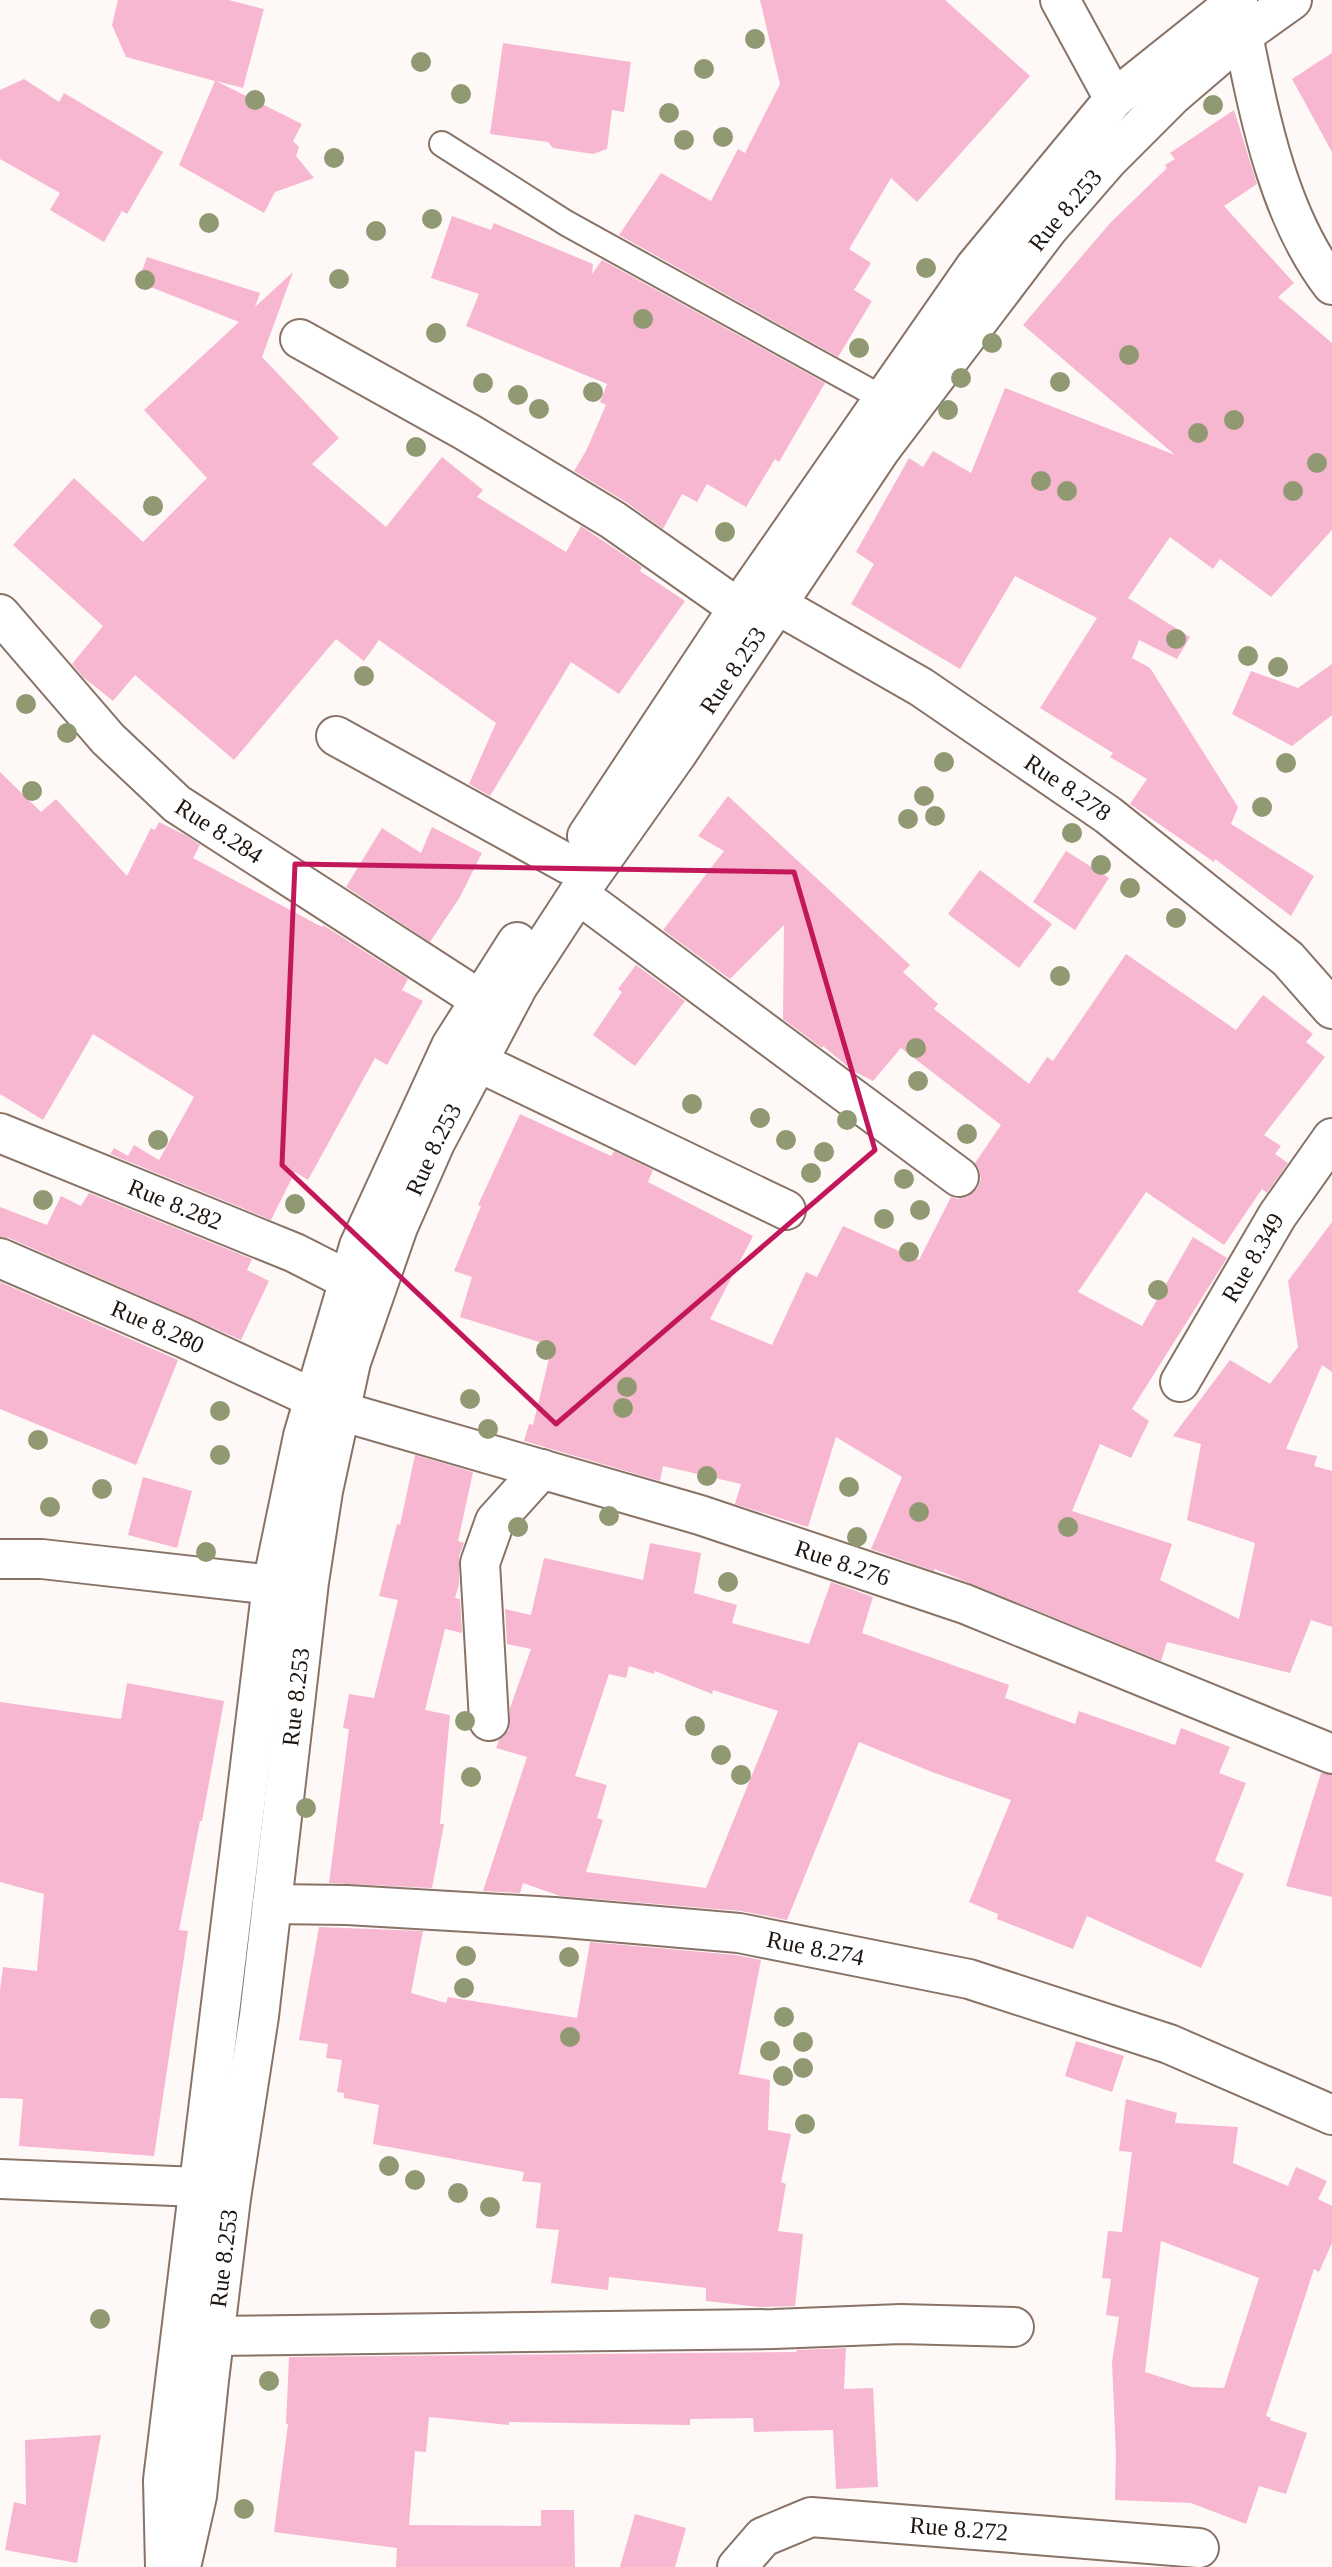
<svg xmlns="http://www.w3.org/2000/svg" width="1332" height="2567" font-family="'Times New Roman',serif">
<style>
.building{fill:#f7b7d1;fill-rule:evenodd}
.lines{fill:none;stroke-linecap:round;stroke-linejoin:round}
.service-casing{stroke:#887366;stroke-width:28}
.minor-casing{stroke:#887366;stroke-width:42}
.trunk-casing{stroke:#887366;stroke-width:42}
.service{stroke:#fff;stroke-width:24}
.minor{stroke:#fff;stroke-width:38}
.trunk{stroke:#fff;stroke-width:38}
.tree{fill:#919973}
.marked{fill:none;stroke:#c2185b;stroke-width:5;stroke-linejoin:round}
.labels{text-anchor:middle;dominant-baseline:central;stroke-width:6;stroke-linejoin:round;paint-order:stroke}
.street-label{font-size:24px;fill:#1d1510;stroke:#fff}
</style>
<rect width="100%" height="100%" fill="#fef9f6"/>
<g class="building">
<polygon points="118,0 229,0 264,9 243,88 216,81 302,124 293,141 299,147 296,156 314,178 275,192 264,213 179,165 215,81 126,57 112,25"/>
<polygon points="760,0 945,0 1030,76 917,202 891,178 849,249 871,263 854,290 872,301 838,357 619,235 661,173 711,201 738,149 745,153 780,84"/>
<polygon points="503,43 631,62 624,112 612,110 607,149 593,154 553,148 548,142 490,134"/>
<polygon points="1332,53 1332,152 1292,79"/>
<polygon points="24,79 59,102 64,93 163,152 127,214 122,211 104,242 50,210 60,193 0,159 0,90"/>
<polygon points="1234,110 1257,184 1224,206 1294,283 1278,297 1332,343 1332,530 1271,597 1220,559 1213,569 1170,537 1128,598 1190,637 1177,659 1139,640 1132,658 1150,668 1238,807 1231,824 1314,876 1291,916 1215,859 1214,862 1130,804 1147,779 1110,757 1113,753 1040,708 1097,618 1015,576 960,669 851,604 874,564 856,552 909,458 923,467 933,451 971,473 1005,388 1175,455 1023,325 1111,222 1167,168 1165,165 1175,159 1170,153"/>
<polygon points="452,216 491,230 494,223 593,264 592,274 602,260 825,383 779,462 775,459 746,507 707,484 697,502 682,494 663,529 626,502 574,471 586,451 606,405 600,402 607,384 466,326 479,294 431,278"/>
<polygon points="147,257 260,293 255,307 293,272 262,357 339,438 312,464 386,527 442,457 483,490 477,497 566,552 581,526 642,567 640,571 685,601 619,694 571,662 490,796 469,784 496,723 379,640 364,661 336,639 234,760 135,675 113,701 83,677 72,664 103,626 13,545 74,478 143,542 207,478 144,410 239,322 138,282"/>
<polygon points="1332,664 1332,715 1292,746 1232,714 1251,671 1298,688"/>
<polygon points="0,772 41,812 56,799 127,876 151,828 155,830 159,822 187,836 200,845 193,858 322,927 323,925 408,979 402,990 423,1001 387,1065 375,1058 308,1180 295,1172 271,1220 110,1154 114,1148 128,1156 134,1145 159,1160 194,1097 93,1034 43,1120 0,1094"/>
<polygon points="728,796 910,965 903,972 938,1004 934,1009 1029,1084 1047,1057 1053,1061 1126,954 1236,1030 1263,995 1313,1034 1306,1042 1325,1057 1264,1135 1281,1146 1275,1154 1288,1163 1267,1193 1262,1189 1224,1245 1146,1192 1078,1292 1142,1326 1193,1237 1227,1258 1132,1409 1149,1421 1131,1458 1100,1444 1072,1511 1172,1544 1160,1580 1239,1619 1255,1543 1187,1520 1201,1444 1173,1436 1230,1360 1270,1384 1298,1347 1288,1281 1332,1222 1332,1372 1322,1365 1286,1449 1317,1456 1314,1466 1332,1471 1332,1627 1311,1620 1290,1673 1167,1642 1161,1661 935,1569 934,1571 871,1549 902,1477 836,1437 808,1527 735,1504 741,1484 663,1466 660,1481 524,1441 529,1424 533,1425 552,1346 460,1317 472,1277 454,1271 481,1206 478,1205 520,1114 611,1156 614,1151 653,1170 648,1182 753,1236 710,1319 772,1345 806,1272 817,1277 843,1226 919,1260 951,1197 957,1199 967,1197 977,1189 981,1179 979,1169 975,1163 1001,1125 901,1048 873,1081 853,1071 823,1046 822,1048 783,1019 784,925 730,979 663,930 724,851 698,836"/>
<polygon points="432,827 482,853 460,897 430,942 346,887 382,828 421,853"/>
<polygon points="1066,851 1109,878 1075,930 1033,902"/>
<polygon points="980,870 1052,924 1019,968 948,914"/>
<polygon points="636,965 685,1001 635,1066 593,1035 622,992 618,989"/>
<polygon points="89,1193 252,1259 247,1270 269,1281 241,1340 9,1238 0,1237 0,1207 47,1225 61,1196 81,1206"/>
<polygon points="0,1282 178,1360 136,1465 0,1409"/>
<polygon points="415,1455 473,1472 458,1541 464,1543 459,1556 459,1584 455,1598 460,1599 462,1633 445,1629 425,1710 450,1715 440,1824 444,1824 432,1888 329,1883 349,1729 343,1728 349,1694 374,1698 398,1600 379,1596 397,1524 400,1525"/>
<polygon points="143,1477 192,1491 177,1548 128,1535"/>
<path d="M650,1543L701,1553L694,1593L737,1605L732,1623L809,1644L831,1582L873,1597L862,1633L1009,1685L1005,1698L1075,1724L1079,1711L1175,1745L1181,1728L1230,1747L1219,1773L1246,1783L1215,1861L1244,1874L1201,1968L1087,1916L1073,1949L997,1919L998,1914L969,1902L1011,1800L932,1772L859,1742L787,1920L741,1911L560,1896L523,1883L520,1893L483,1891L527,1757L496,1748L499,1740L509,1730L510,1708L531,1649L507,1644L505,1609L531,1615L544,1558L643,1580ZM629,1666L654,1674L655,1671L712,1694L713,1690L778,1711L706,1888L586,1872L603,1820L597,1818L607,1785L575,1776L609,1674L626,1678Z"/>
<polygon points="127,1683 224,1701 202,1821 200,1821 179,1930 188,1931 154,2156 19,2146 23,2099 0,2098 0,1990 3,1967 37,1971 44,1894 0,1882 0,1702 121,1719"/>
<polygon points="1321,1773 1332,1775 1332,1897 1286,1886"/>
<polygon points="319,1927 423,1931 411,1993 446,2003 448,1997 577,2018 590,1942 736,1955 761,1960 739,2074 770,2080 768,2130 791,2134 781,2182 786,2184 778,2231 803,2234 795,2306 759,2307 706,2301 706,2288 609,2277 608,2290 551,2283 559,2230 536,2228 541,2183 522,2181 524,2172 373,2144 379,2105 344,2098 344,2093 337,2092 342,2060 326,2058 328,2044 299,2040"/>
<polygon points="1076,2041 1124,2056 1112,2092 1065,2076"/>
<path d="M1126,2099L1177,2113L1175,2123L1238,2127L1233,2163L1288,2186L1296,2167L1327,2181L1318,2199L1332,2206V2243L1319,2272L1314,2269L1266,2416L1271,2418L1270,2420L1307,2433L1286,2494L1259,2486L1246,2524L1191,2503L1115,2500L1116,2455L1112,2362L1119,2317L1106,2315L1111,2279L1102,2278L1108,2231L1122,2232L1132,2152L1119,2151ZM1161,2241L1259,2278L1224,2388L1192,2387L1145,2372Z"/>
<polygon points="846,2348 844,2389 873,2388 878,2487 836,2489 833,2430 754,2432 753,2418 690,2419 690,2425 509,2422 509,2425 429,2417 426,2452 415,2451 409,2525 541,2526 541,2510 574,2510 575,2567 396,2567 397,2548 274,2532 288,2424 286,2424 289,2357 796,2352 797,2350"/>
<polygon points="101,2435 77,2563 5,2550 14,2502 26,2505 25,2440"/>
<polygon points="635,2514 686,2528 675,2567 620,2567"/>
</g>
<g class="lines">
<g class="service-casing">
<polyline id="service" points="442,144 566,223 884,399"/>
</g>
<g class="minor-casing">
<g id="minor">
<polyline points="1060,0 1114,99"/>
<path d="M1243,35C1260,119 1279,216 1332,285"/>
<polyline points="300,339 467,432 613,520 738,608"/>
<path id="s1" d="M776,604L921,687L1108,815L1288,959L1332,1009"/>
<path id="s2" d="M0,614L108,739L177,804L479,999"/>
<polyline points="336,736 568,864"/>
<polyline points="578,894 959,1177"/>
<polyline points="478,1062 786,1210"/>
<path id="s3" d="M0,1133L295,1253L350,1281"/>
<path id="s4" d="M0,1258L184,1338L315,1399"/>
<path id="s5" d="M1180,1382L1277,1216L1332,1138"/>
<path id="s6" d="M340,1411L700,1515L965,1604L1332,1754"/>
<polyline points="0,1559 42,1559 272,1585"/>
<polyline points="489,1721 480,1563 495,1521 542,1469"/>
<path id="s7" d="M272,1904L347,1905L554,1917L739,1933L969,1979L1169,2044L1332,2115"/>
<polyline points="0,2179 199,2187"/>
<polyline points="214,2336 774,2329 901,2324 1014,2327"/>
<path id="s8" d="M737,2567L763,2537L811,2517L1199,2548"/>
</g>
</g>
<g class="trunk-casing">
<g id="trunk">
<polyline points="587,836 738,608 975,267 1114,99 1238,0"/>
<polyline points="165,2567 163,2480 272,1585 303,1436 359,1246 451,1046 517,942"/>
<path id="s9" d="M181,2567L197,2496L209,2380L231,2198L259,2016L309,1582L323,1491L351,1362L398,1227L435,1143L518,986L578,894L677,754L881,449L1048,229L1108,160L1173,95L1243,35L1292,0"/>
</g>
</g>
<use href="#service" class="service"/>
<use href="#minor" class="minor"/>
<use href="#trunk" class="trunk"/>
</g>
<g class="tree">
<circle cx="755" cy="39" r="10"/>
<circle cx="421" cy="62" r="10"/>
<circle cx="704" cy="69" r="10"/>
<circle cx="461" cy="94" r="10"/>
<circle cx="255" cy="100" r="10"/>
<circle cx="1213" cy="105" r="10"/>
<circle cx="669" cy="113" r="10"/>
<circle cx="723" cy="137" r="10"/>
<circle cx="684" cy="140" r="10"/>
<circle cx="334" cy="158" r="10"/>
<circle cx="432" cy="219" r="10"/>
<circle cx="209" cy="223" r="10"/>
<circle cx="376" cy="231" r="10"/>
<circle cx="926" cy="268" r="10"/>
<circle cx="339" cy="279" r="10"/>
<circle cx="145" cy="280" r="10"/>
<circle cx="643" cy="319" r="10"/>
<circle cx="436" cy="333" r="10"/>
<circle cx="992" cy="343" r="10"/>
<circle cx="859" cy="348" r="10"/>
<circle cx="1129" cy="355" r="10"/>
<circle cx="961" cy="378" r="10"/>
<circle cx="1060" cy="382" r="10"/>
<circle cx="483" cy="383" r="10"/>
<circle cx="593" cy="392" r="10"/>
<circle cx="518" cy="395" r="10"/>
<circle cx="539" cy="409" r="10"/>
<circle cx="948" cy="410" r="10"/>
<circle cx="1234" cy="420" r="10"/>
<circle cx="1198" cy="433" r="10"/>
<circle cx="416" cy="447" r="10"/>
<circle cx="1317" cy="463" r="10"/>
<circle cx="1041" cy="481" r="10"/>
<circle cx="1067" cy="491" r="10"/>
<circle cx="1293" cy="491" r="10"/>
<circle cx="153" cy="506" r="10"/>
<circle cx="725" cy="532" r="10"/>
<circle cx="1176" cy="639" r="10"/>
<circle cx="1248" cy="656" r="10"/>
<circle cx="1278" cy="667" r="10"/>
<circle cx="364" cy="676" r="10"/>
<circle cx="26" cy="704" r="10"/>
<circle cx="67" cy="733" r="10"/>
<circle cx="944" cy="762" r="10"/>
<circle cx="1286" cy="763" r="10"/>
<circle cx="32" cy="791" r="10"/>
<circle cx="924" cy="796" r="10"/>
<circle cx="1262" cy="807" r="10"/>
<circle cx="935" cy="816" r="10"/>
<circle cx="908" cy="819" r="10"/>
<circle cx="1072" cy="833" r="10"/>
<circle cx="1101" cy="865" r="10"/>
<circle cx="1130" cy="888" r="10"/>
<circle cx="1176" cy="918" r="10"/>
<circle cx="1060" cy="976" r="10"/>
<circle cx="916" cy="1048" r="10"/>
<circle cx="918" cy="1081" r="10"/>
<circle cx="692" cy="1104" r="10"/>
<circle cx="760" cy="1118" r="10"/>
<circle cx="847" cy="1120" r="10"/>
<circle cx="967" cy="1134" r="10"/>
<circle cx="158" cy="1140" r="10"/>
<circle cx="786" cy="1140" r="10"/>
<circle cx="824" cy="1152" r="10"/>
<circle cx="811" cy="1173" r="10"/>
<circle cx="904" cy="1179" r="10"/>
<circle cx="43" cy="1200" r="10"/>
<circle cx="295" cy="1204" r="10"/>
<circle cx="920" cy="1210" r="10"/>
<circle cx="884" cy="1219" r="10"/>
<circle cx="909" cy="1252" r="10"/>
<circle cx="1158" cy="1290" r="10"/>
<circle cx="546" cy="1350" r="10"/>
<circle cx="627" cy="1387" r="10"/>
<circle cx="470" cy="1399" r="10"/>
<circle cx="623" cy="1408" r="10"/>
<circle cx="220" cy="1411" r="10"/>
<circle cx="488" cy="1429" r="10"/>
<circle cx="38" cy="1440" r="10"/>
<circle cx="220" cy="1455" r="10"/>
<circle cx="707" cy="1476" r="10"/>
<circle cx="849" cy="1487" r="10"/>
<circle cx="102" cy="1489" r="10"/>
<circle cx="50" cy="1507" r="10"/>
<circle cx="919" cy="1512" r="10"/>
<circle cx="609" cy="1516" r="10"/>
<circle cx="518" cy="1527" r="10"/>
<circle cx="1068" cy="1527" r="10"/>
<circle cx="857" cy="1537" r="10"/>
<circle cx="206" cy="1552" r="10"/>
<circle cx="728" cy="1582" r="10"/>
<circle cx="465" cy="1721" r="10"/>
<circle cx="695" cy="1726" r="10"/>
<circle cx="721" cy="1755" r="10"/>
<circle cx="741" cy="1775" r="10"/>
<circle cx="471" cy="1777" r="10"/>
<circle cx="306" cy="1808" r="10"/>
<circle cx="466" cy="1956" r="10"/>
<circle cx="569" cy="1957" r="10"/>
<circle cx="464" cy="1988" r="10"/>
<circle cx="784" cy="2017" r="10"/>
<circle cx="570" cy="2037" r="10"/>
<circle cx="803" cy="2042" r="10"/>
<circle cx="770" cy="2051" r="10"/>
<circle cx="803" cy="2068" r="10"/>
<circle cx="783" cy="2076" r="10"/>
<circle cx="805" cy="2124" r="10"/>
<circle cx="389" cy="2166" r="10"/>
<circle cx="415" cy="2180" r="10"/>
<circle cx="458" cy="2193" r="10"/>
<circle cx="490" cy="2207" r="10"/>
<circle cx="100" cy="2319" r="10"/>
<circle cx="269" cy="2381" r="10"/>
<circle cx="244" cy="2509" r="10"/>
</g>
<path class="marked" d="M295,864L794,872L875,1150L556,1424L282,1165Z"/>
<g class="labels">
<g class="street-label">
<text stroke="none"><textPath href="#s9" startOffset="2580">Rue 8.253</textPath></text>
<text stroke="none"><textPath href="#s9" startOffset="2012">Rue 8.253</textPath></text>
<text stroke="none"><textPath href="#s1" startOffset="345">Rue 8.278</textPath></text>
<text stroke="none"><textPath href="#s2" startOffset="310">Rue 8.284</textPath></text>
<text stroke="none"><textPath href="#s9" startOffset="1446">Rue 8.253</textPath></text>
<text stroke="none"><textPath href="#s3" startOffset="189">Rue 8.282</textPath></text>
<text stroke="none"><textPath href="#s5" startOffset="144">Rue 8.349</textPath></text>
<text stroke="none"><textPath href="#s4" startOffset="172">Rue 8.280</textPath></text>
<text stroke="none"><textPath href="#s6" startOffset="525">Rue 8.276</textPath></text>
<text stroke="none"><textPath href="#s9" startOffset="878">Rue 8.253</textPath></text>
<text stroke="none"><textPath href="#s7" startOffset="546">Rue 8.274</textPath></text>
<text stroke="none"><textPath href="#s9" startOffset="312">Rue 8.253</textPath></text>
<text stroke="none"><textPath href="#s8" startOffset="240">Rue 8.272</textPath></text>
</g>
</g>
</svg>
